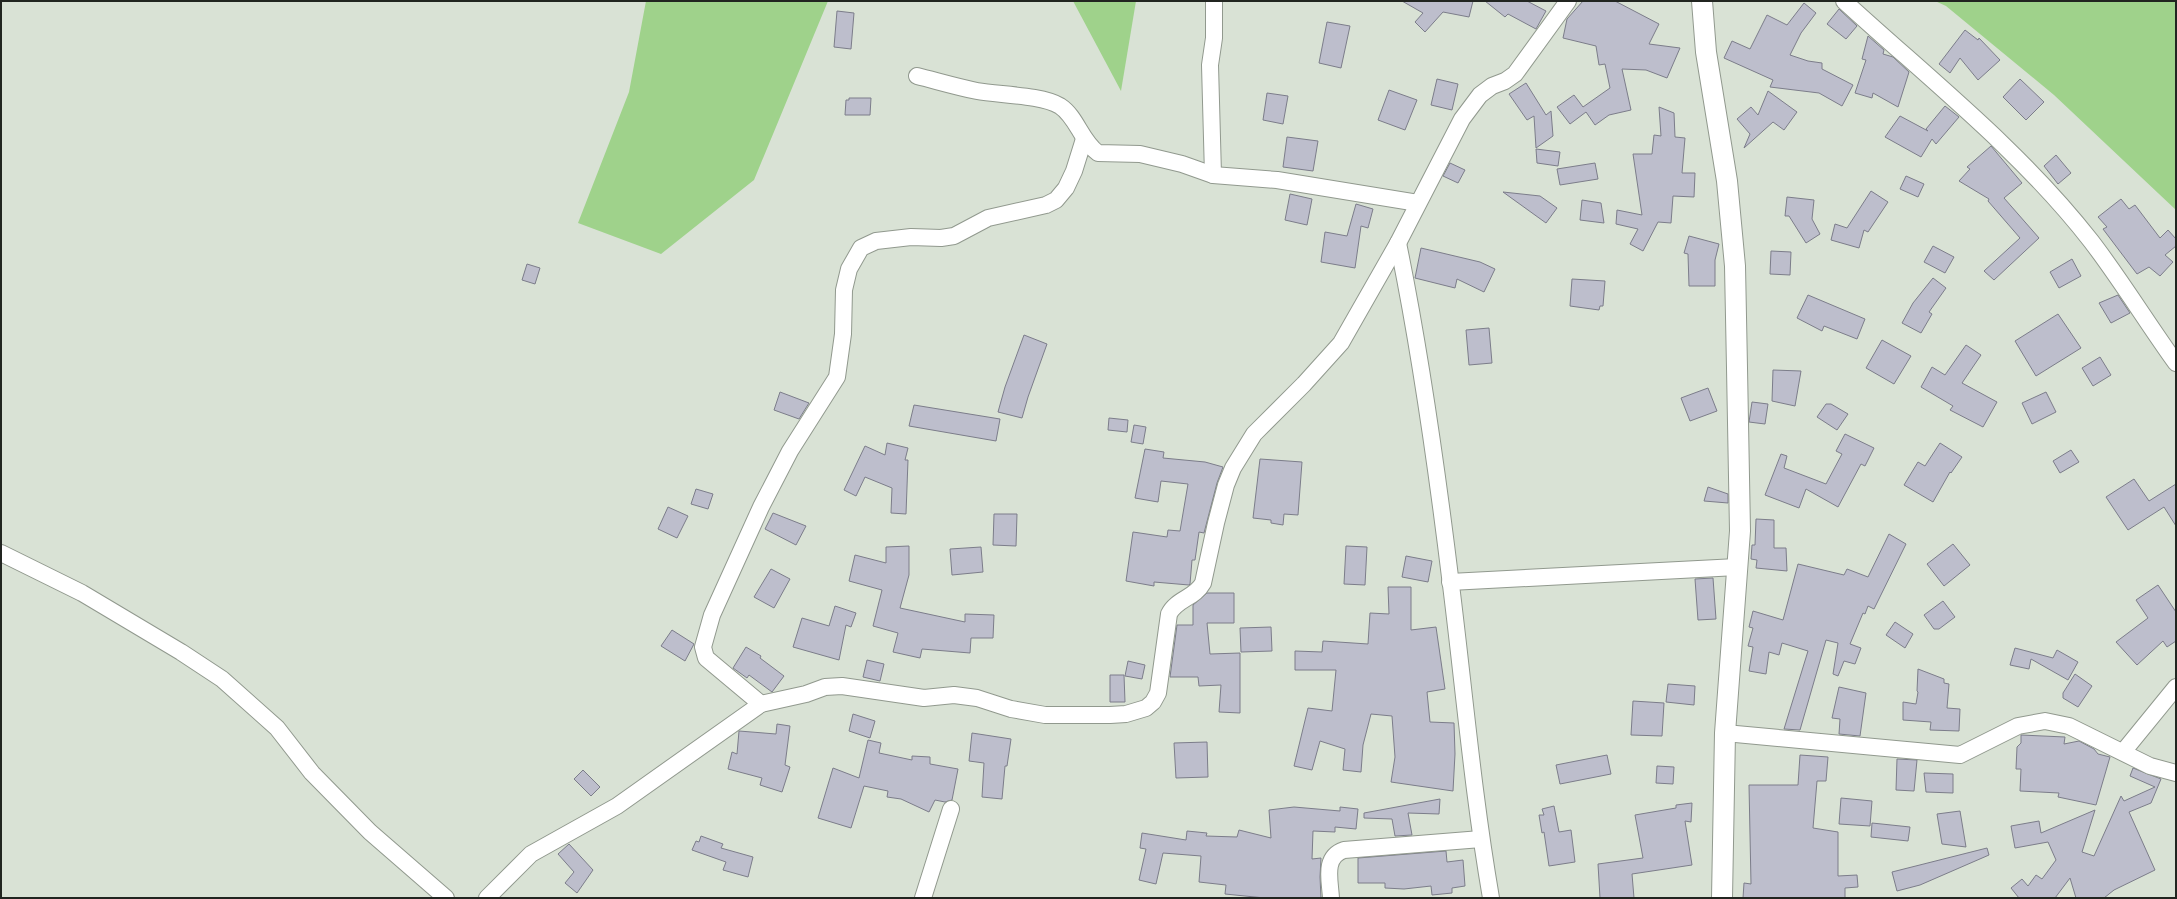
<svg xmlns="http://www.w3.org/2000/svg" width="2177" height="899" font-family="Jost,sans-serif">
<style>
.green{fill:#9fd28b}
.building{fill:#bdbecc;stroke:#7c7d8a}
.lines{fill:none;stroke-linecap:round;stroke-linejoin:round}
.minor-casing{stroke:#91998e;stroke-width:18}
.tertiary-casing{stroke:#91998e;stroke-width:22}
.minor{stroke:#fff;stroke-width:16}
.tertiary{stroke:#fff;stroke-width:20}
</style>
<rect width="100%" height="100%" fill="#d9e2d5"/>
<g class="green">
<polygon points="646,1 828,1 754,180 661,254 578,223 629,92"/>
<polygon points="1073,1 1136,1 1121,91"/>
<polygon points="1935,1 2176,1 2176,210 2054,95 1946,6"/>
</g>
<g class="building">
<polygon points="1402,1 1473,1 1469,17 1443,12 1425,32 1415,22 1423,13"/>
<polygon points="1485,1 1527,1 1546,11 1536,29 1508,14 1505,17"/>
<polygon points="1583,1 1615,1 1659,24 1649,44 1680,48 1667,78 1646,70 1622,69 1631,110 1609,115 1595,125 1586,112 1570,124 1557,107 1574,95 1583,107 1610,88 1605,64 1599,65 1596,46 1563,38 1567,19"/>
<polygon points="1804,3 1816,13 1801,33 1790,55 1808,61 1822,63 1822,69 1853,85 1842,106 1819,93 1770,87 1773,80 1724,58 1732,41 1750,49 1767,15 1787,25"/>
<polygon points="1839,9 1857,26 1846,39 1827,24"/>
<polygon points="837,11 854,13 851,49 834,47"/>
<polygon points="1327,22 1350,26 1341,68 1319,63"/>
<polygon points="1965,30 1978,40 1979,38 2000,60 1978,80 1960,58 1950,73 1939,64"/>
<polygon points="1868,36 1884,50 1883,54 1893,57 1909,72 1898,107 1873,93 1872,98 1855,93 1866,60 1862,59"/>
<polygon points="1437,79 1458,84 1452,110 1431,105"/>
<polygon points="2020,79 2044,102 2026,120 2003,97"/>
<polygon points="1526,83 1546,115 1551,111 1553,136 1536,148 1534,116 1527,120 1509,94"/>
<polygon points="1389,90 1417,100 1405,130 1378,120"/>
<polygon points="1768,91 1797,112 1784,130 1773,122 1744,148 1750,134 1737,119 1751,107 1758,115"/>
<polygon points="1267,93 1288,96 1283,124 1263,120"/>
<polygon points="849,98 871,98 870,115 845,115 846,100 849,100"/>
<polygon points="1945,106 1959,117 1936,144 1932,139 1921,157 1885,137 1900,116 1928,131 1926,129"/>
<polygon points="1659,107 1674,113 1675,137 1685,138 1682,173 1695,173 1694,197 1673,196 1671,223 1658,222 1643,251 1630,244 1638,229 1616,224 1617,210 1642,215 1633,154 1652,154 1654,135 1661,136"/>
<polygon points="1287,137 1318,141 1313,171 1283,167"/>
<polygon points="1991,146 2022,183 2004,198 2039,238 1994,280 1984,271 2020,238 1988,201 1989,199 1959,181 1970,169 1967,167"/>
<polygon points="1536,149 1560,152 1558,166 1537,163"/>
<polygon points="2056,155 2071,173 2058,184 2044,166"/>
<polygon points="1450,163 1465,170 1458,183 1443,176"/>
<polygon points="1595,163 1598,179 1560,185 1557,169"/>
<polygon points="1906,176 1924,184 1918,197 1900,189"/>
<polygon points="1871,191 1888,202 1868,232 1864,230 1859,248 1831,240 1835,224 1847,228"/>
<polygon points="1503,192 1540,196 1557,208 1546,223"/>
<polygon points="1290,194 1312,199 1307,225 1285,220"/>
<polygon points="1787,197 1814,200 1812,219 1820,234 1806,243 1789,216 1785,216"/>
<polygon points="2121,199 2129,209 2135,205 2160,238 2168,230 2176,239 2176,246 2165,255 2173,262 2160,276 2149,267 2137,274 2103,229 2107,227 2098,217"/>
<polygon points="1582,200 1601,203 1604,223 1580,220"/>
<polygon points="1356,204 1373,209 1368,228 1361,226 1355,268 1321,262 1325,232 1347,236"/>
<polygon points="1689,236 1719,244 1715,260 1715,286 1689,286 1688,254 1684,253"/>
<polygon points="1933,246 1954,257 1945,273 1924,262"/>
<polygon points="1421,248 1480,262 1495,269 1484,292 1457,279 1455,288 1415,278"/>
<polygon points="1771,251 1791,252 1790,275 1770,274"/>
<polygon points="2072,259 2081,276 2059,288 2050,272"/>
<polygon points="527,264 540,268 535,284 522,280"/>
<polygon points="1933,278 1946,288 1929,312 1932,314 1921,333 1902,323 1913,303"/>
<polygon points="1572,279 1605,281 1603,306 1600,306 1599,310 1570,306"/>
<polygon points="1808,295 1865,319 1857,339 1824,326 1822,331 1797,318"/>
<polygon points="2118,295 2130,313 2111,323 2099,303"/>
<polygon points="2058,314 2081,348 2036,376 2015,341"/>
<polygon points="1489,328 1492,363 1469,365 1466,330"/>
<polygon points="1024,335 1047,344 1028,397 1022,418 998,412 1005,387"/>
<polygon points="1882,340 1911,356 1894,384 1866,368"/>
<polygon points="1966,345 1981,355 1962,383 1997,402 1983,427 1950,410 1953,406 1921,387 1932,367 1945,375"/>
<polygon points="2100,357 2111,375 2093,386 2082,368"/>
<polygon points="1773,370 1801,371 1795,406 1772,401"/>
<polygon points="1708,388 1717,411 1690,421 1681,398"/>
<polygon points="780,392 809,403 799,419 774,410"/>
<polygon points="2046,392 2056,412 2032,424 2022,403"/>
<polygon points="1752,402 1768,404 1765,424 1749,422"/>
<polygon points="1826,404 1831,404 1848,414 1837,430 1817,417"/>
<polygon points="914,405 1000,419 996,441 909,426"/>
<polygon points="1109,418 1128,420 1127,432 1108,430"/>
<polygon points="1134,425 1146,427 1143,444 1131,442"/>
<polygon points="1845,434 1874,448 1865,466 1861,464 1838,507 1806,489 1799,508 1765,495 1781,454 1787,456 1784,468 1826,484 1842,454 1836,451"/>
<polygon points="887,443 908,448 905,460 908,460 906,514 891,513 892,488 865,477 856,496 844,490 865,446 885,455"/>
<polygon points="1940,443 1962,457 1951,473 1950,472 1933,502 1904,485 1918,462 1925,466"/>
<polygon points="1145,449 1164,452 1163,458 1205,462 1223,467 1217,483 1204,533 1199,532 1195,560 1192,560 1190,584 1189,585 1154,582 1154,586 1126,581 1133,532 1167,537 1168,530 1180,531 1188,484 1161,481 1158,502 1135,498"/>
<polygon points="2071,450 2079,462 2060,473 2053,461"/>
<polygon points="1260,459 1302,462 1298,515 1284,514 1283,525 1271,523 1271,520 1253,518"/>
<polygon points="2134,479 2149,501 2176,484 2176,526 2164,507 2128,530 2106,497"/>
<polygon points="1708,487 1728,494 1728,503 1704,501"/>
<polygon points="696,489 713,494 708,509 691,504"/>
<polygon points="668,507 688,516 677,538 658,529"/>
<polygon points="773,513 806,526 796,545 765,529"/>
<polygon points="994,514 1017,514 1016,546 993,545"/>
<polygon points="1756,519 1774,520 1774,548 1786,548 1787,571 1756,568 1757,560 1751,559 1752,545 1755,545"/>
<polygon points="1889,534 1906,544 1874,609 1868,606 1865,614 1863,613 1850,644 1861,648 1855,664 1844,661 1838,676 1833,674 1838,643 1826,640 1800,730 1784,729 1808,651 1782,643 1779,655 1769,652 1766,674 1749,671 1753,647 1748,646 1753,628 1749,627 1753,611 1783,620 1798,564 1844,575 1847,569 1868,577"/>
<polygon points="1953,544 1970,565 1944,586 1927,564"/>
<polygon points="909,546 909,575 900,608 965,622 965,614 994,615 993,638 971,638 970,653 922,649 920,658 893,652 898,633 873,626 882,590 849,581 855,555 886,563 886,547"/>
<polygon points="1346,546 1367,547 1365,585 1344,584"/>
<polygon points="981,547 983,572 952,575 950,549"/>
<polygon points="1406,556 1432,561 1428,582 1402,577"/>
<polygon points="771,569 790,579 774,608 754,597"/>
<polygon points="1713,578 1716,619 1698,620 1695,579"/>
<polygon points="2158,585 2176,612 2176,641 2167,647 2163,641 2137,665 2116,642 2148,618 2136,600"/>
<polygon points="1388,587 1411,587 1411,630 1436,627 1445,689 1427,692 1430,722 1454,723 1455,754 1453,791 1391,782 1395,757 1392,716 1371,714 1363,745 1361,772 1343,770 1345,749 1320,741 1312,770 1294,766 1308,708 1332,711 1336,670 1295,670 1295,651 1322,652 1323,641 1368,644 1370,613 1389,614"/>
<polygon points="1207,593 1234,593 1234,623 1207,623 1210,654 1240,653 1240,713 1219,712 1221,685 1199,686 1198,677 1170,677 1177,625 1193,625 1193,605"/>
<polygon points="1943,601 1955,617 1939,629 1934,629 1924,615"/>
<polygon points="835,606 856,613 851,627 846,625 839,660 793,647 802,618 829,626"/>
<polygon points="1895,622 1913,634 1905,648 1886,635"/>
<polygon points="1271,627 1272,651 1241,652 1240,628"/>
<polygon points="672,630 694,644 685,661 661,646"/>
<polygon points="746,647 761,656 760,658 784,676 772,692 749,675 747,678 733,668"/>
<polygon points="2015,648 2053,658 2057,650 2078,662 2068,680 2031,659 2029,669 2010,665"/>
<polygon points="867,660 884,664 880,681 863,677"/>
<polygon points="1128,661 1145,665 1142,679 1125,676"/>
<polygon points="1918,669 1944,679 1944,683 1949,684 1947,708 1960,709 1959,731 1930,730 1931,722 1903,720 1903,702 1916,704 1918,692 1917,691"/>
<polygon points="2075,674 2092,686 2078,707 2063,698 2063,693"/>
<polygon points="1110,675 1124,675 1125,702 1110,702"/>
<polygon points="1668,684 1695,686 1694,705 1666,702"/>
<polygon points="1839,687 1866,693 1860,736 1839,734 1840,719 1832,718"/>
<polygon points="1633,701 1664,703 1662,736 1631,735"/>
<polygon points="853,714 875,721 870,738 849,731"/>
<polygon points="777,724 790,726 785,765 790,767 782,792 760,785 762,778 728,769 732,752 737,754 739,731 776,734"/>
<polygon points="972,733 1011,739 1007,766 1005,766 1002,799 982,797 984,763 969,761"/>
<polygon points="2021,735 2065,737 2064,744 2079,741 2094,749 2098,754 2110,757 2096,805 2058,797 2059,793 2020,791 2021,769 2016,769 2017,747 2021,743"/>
<polygon points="868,740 881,743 879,753 912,760 912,756 930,757 930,764 958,769 952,800 945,802 935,800 929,812 901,799 887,797 888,791 864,786 851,828 818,818 833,768 859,778"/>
<polygon points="1207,742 1208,777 1176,778 1174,743"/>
<polygon points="1607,755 1611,774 1560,784 1556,765"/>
<polygon points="1800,755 1828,757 1826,781 1817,781 1813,828 1838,832 1838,876 1857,875 1858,887 1845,888 1845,898 1743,898 1744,883 1751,884 1749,785 1798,785"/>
<polygon points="1897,759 1917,760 1914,791 1896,790"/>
<polygon points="1657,766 1674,767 1673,784 1656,783"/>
<polygon points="2133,768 2161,779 2151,803 2129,812 2155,870 2114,890 2104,898 2076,898 2070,878 2055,898 2019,898 2011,888 2022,879 2028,886 2036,875 2042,879 2056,860 2048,842 2015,848 2011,826 2039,821 2041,833 2095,810 2082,852 2094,856 2121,796 2124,801 2155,787 2130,776"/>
<polygon points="583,770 600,787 591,796 574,779"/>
<polygon points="1924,773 1953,774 1953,793 1926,792"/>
<polygon points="1841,798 1872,801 1870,826 1839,824"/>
<polygon points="1440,799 1439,814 1408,813 1412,835 1395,836 1392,819 1364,818 1364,813"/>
<polygon points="1692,803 1691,822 1685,821 1692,865 1632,874 1634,898 1600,898 1598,864 1643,858 1635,815 1676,808 1676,805"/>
<polygon points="1554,806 1559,832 1571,830 1575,862 1549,866 1544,832 1542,833 1539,815 1544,815 1542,809"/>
<polygon points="1294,807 1340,811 1340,807 1358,809 1356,829 1335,827 1335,832 1313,831 1312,859 1321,858 1320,877 1321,898 1265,898 1225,894 1226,885 1199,882 1201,856 1163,853 1156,884 1139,880 1146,849 1140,848 1142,833 1186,840 1187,831 1207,833 1206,836 1237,837 1239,830 1271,838 1269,810"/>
<polygon points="1960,811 1966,847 1942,844 1937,814"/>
<polygon points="1872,823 1910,827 1908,841 1871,837"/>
<polygon points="701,836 723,844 721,848 753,857 748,877 723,870 726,862 692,850 696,841 699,842"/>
<polygon points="569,844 593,870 577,893 565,883 574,872 558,854"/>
<polygon points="1987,848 1989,855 1920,885 1897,891 1892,872"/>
<polygon points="1446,851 1447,862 1463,860 1465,886 1452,888 1452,893 1432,895 1431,886 1404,889 1385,888 1385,883 1358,883 1358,858"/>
</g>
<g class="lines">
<g class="minor-casing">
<g id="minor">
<path d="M1844,1C1928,78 2021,151 2091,241C2121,280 2147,323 2176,363"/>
<path d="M917,76C937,81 957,87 977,91C999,95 1042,95 1060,106C1077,117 1081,141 1098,153L1140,154L1182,164L1213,175L1277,180L1418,203"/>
<polyline points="1213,175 1210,65 1214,38 1214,1"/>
<path d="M1398,243C1421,355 1437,470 1451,585C1464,689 1473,794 1491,898"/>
<polyline points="1,553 82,593 181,652 222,679 277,728 312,773 370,832 446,898"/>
<polyline points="1450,582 1737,567"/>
<polyline points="761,704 706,658 703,647 712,615 761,507 790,451 837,377 843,334 844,290 849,269 861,248 876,241 911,237 941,238 954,236 988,218 1046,205 1056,200 1066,188 1074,171 1084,139"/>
<polyline points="1725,733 1960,755 2018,726 2045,721 2069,726 2150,766 2176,773"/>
<polyline points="2123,752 2176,687"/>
<path d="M487,898L531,854L617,806L761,704L806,694L825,687L842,686L924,698L954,695L977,698L1011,709L1045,715H1110L1126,714L1146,708L1153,702L1158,693L1169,614C1176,599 1195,598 1203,583L1216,523L1226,485L1233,468L1254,434L1304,384L1341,343L1398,243L1462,119L1480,95L1492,86L1505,81L1515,74L1568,1"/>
<polyline points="923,898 951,809"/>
<path d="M1331,898C1330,880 1323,857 1344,850L1481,839"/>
</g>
</g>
<g class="tertiary-casing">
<polyline id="tertiary" points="1702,1 1706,52 1727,181 1735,266 1737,368 1740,531 1725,733 1722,898"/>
</g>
<use href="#minor" class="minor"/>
<use href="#tertiary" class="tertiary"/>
</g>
<rect width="2177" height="899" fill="none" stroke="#212520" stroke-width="4"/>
</svg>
